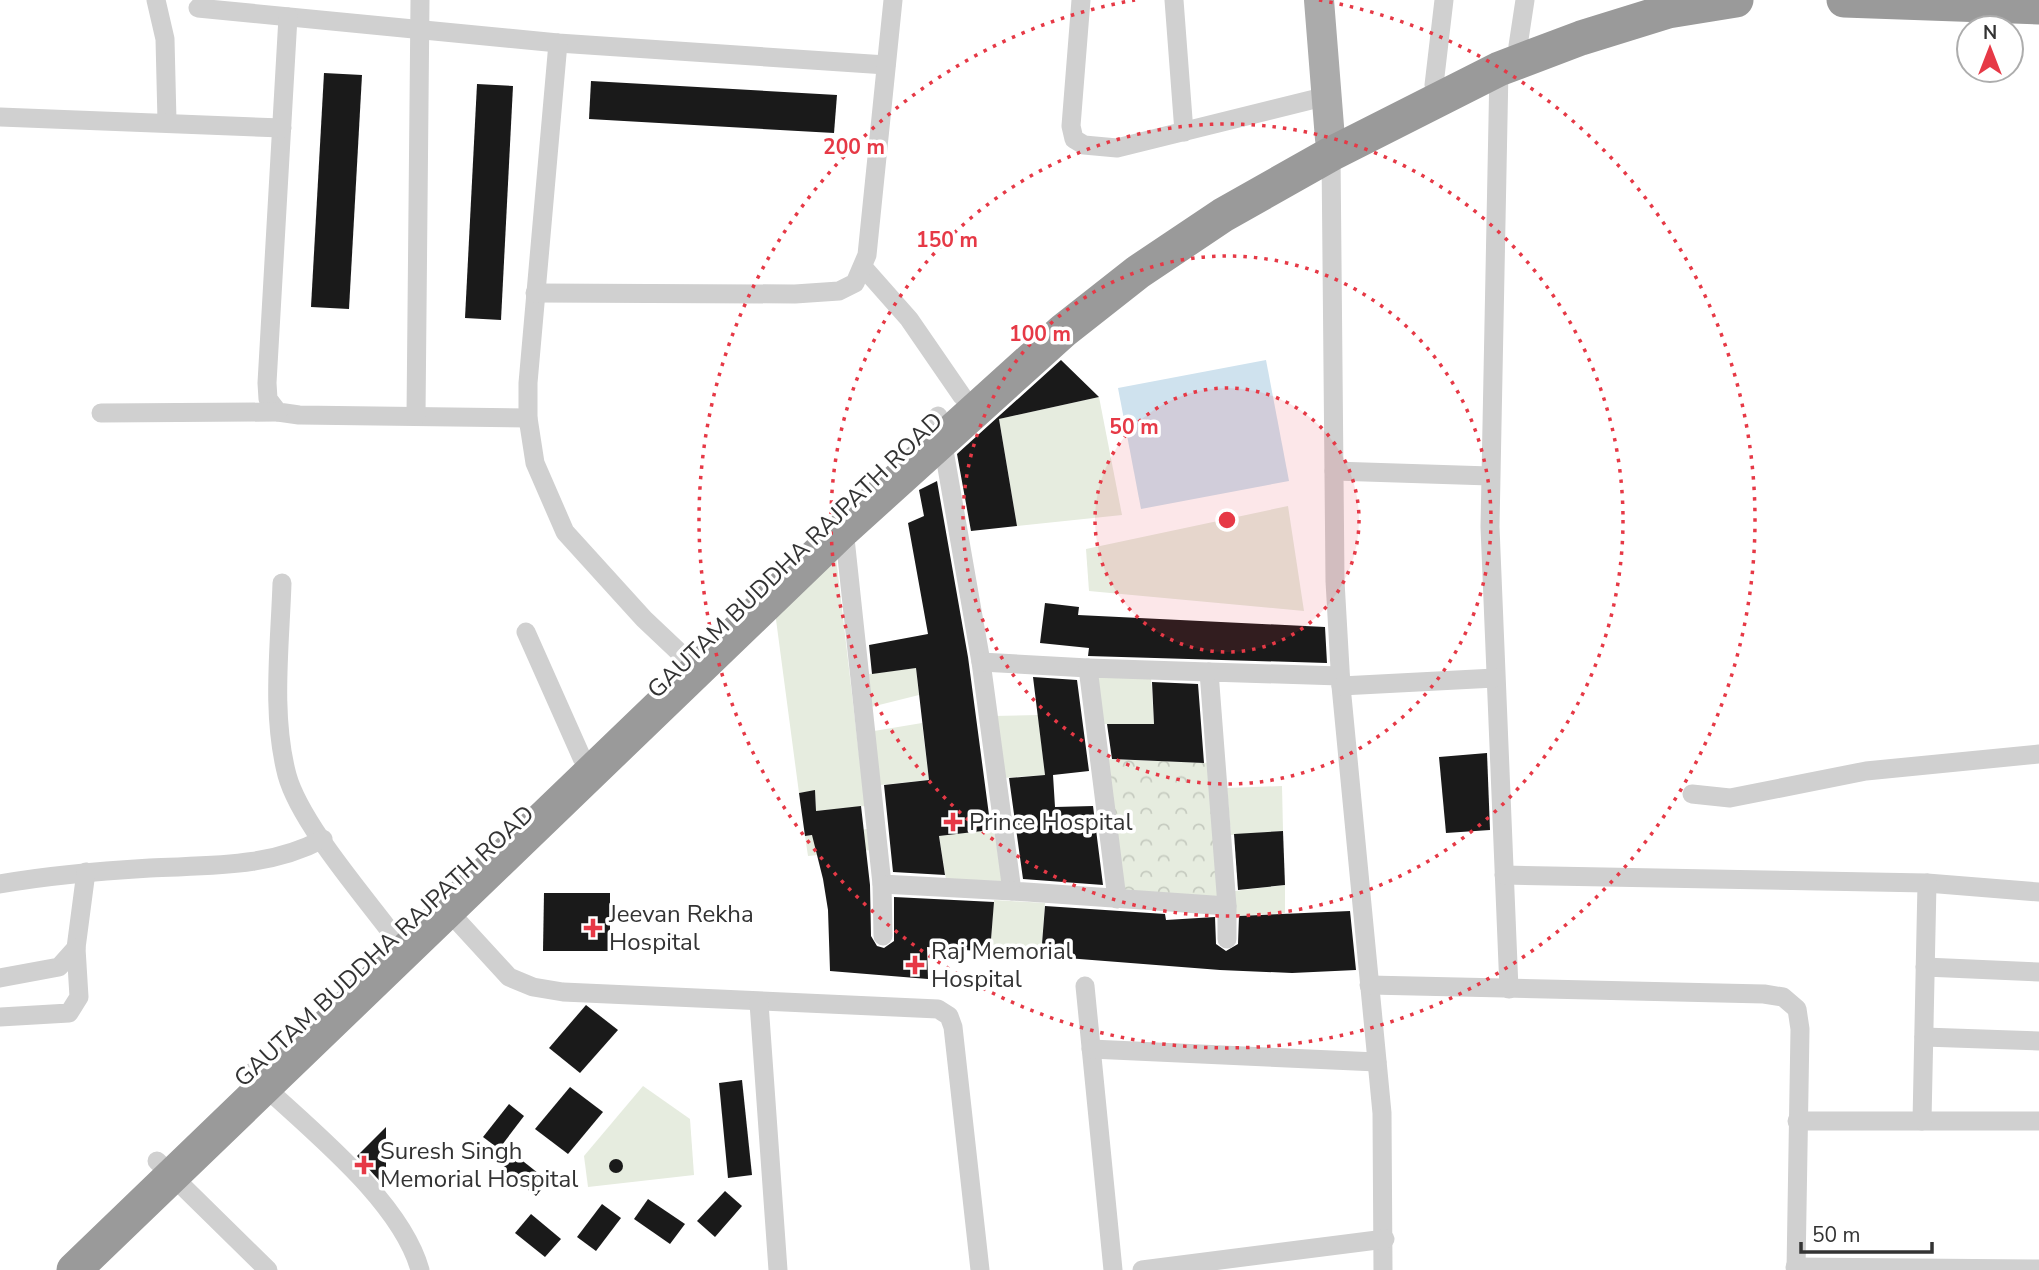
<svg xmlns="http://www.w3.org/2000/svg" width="2039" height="1270" font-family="'Nunito Sans',sans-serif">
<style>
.grass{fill:#e6ecdf}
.park{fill:url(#park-crowns)}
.water{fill:#cfe2ee}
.building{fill:#1a1a1a}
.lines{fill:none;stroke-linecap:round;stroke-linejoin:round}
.street{stroke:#d0d0d0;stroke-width:19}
.primary{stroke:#ababab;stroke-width:30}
.highway{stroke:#9a9a9a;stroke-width:35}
.ring{fill:none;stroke:#e63946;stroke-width:3.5;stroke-dasharray:3.5 7}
.poi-dot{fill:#e63946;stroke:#fff;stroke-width:2.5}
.labels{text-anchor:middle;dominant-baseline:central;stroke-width:7;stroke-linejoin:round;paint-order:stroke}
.street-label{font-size:24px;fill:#333;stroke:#fff}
.poi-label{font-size:24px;fill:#333;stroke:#fff;text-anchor:start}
.centre{fill:#e63946;stroke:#fff;stroke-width:3.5}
.ring-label{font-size:21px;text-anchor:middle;font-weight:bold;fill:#e63946;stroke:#fff;stroke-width:7;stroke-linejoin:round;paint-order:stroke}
</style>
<defs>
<pattern id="park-crowns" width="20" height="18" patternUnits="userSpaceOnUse" patternTransform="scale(1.75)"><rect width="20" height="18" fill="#e6ecdf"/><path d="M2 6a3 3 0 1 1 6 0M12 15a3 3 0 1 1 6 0" fill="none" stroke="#c6cbc0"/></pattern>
</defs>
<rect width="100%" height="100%" fill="#fff"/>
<g class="grass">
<polygon points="1099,397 1122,515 1017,526 999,419"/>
<polygon points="1288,506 1304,611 1089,591 1086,549"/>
<polygon points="836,557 865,806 816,811 815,791 799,793 775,612"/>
<polygon points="916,668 919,695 871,707 869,674"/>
<polygon points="1096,675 1151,677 1154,724 1103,724"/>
<polygon points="1038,715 1045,775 1003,778 993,716"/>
<polygon points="922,723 929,780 880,785 874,731"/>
<polygon points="1282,786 1283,831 1231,835 1227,788"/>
<polygon points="868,829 871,850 808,856 805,836"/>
<polygon points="994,829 1002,881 946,880 939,836"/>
<polygon points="1285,885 1285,913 1236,916 1235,891"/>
<polygon points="994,900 1045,903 1041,956 990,952"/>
<polygon points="643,1086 690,1119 694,1175 588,1187 584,1156"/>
</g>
<polygon class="park" points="1107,759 1211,763 1219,897 1124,890"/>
<polygon class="water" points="1266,360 1289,481 1141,509 1118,388"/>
<g class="building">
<polygon points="324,73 362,75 349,309 311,307"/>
<polygon points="591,81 837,95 834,133 589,119"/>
<polygon points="477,84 513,86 501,320 465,318"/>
<polygon points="1061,360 1099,397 999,419 1017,526 971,531 957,454"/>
<polygon points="937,481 968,657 991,830 939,836 945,875 893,872 884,785 929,780 916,668 872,674 869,645 928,634 908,523 924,516 919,490"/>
<polygon points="1045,603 1079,607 1078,615 1325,627 1327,663 1088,656 1089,648 1040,643"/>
<polygon points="1033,677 1077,680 1089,771 1053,775 1055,807 1093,806 1103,885 1023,879 1009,778 1045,775"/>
<polygon points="1152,682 1198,684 1204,763 1112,759 1107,724 1154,724"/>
<polygon points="1487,753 1490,830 1446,833 1439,757"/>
<polygon points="815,790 816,811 861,806 870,885 871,936 877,946 884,948 894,941 894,897 994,902 990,952 927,947 928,979 830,971 828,910 823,879 812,835 805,836 799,793"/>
<polygon points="1283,831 1285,885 1238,890 1234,834"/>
<polygon points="544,893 610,893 610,951 543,951"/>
<polygon points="1045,906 1165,914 1166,920 1215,917 1216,944 1226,951 1238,944 1239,916 1350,911 1356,970 1292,973 1220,970 1041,956"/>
<polygon points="586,1005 618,1030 580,1073 549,1048"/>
<polygon points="742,1080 752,1175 728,1178 719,1083"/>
<polygon points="570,1087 603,1112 568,1154 535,1129"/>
<polygon points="509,1104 524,1116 499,1149 483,1137"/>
<polygon points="386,1127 386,1188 357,1156"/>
<polygon points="514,1154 548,1181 536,1196 502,1169"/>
<circle cx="616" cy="1166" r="7"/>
<polygon points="725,1191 742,1206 715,1237 697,1221"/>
<polygon points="648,1199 685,1224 670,1244 634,1219"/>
<polygon points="602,1204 621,1218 596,1251 577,1237"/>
<polygon points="531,1214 561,1239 545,1257 515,1233"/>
</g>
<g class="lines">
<g class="street">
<polyline points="156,0 165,39 167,121"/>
<polyline points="1081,0 1071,126 1074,139 1084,145 1117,148 1327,96"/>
<polyline points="1174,0 1184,132"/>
<polyline points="198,8 558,43 886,65"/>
<polyline points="288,17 267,383 268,399 278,412 299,415 528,418"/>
<polyline points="558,43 528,383 528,418 535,463 565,532 644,619 698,670"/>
<polyline points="1518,46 1525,0"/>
<polyline points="1499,69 1490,527 1509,989"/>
<polyline points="1434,85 1444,0"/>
<polyline points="0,117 282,128"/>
<polyline points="1331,154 1335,581 1341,686 1382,1113 1383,1270"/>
<polyline points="863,267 909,319 962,396"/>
<polyline points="535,293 795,294 839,291 855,283 867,255 893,0"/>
<polyline points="101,413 278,412"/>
<polyline points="416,416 420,0"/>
<polyline points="938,416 981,662 1012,891 1227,906 1209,672 1340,676"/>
<polyline points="1334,471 1490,476"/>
<polyline points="844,529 882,884 1012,891"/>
<path d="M282,583C280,646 271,714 287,775C300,823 365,897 396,939"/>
<polyline points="526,632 582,758"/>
<polyline points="981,662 1088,668"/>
<polyline points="1341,686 1495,678"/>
<polyline points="1692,794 1730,798 1866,771 2039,754"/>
<polyline points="1504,875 1927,883 2039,892"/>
<path d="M0,884C50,875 100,871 150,868C210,865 269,868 323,839"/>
<polyline points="882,884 883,936"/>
<polyline points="1117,899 1088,668 1209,672"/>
<polyline points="442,904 509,977 533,987 563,992 938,1009 949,1016 953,1027 980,1270"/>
<polyline points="1227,906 1227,939"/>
<polyline points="1925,967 2039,972"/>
<polyline points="0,978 59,967 76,948 86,872"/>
<polyline points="1369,985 1764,994 1783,997 1797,1009 1800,1029 1796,1270"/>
<polyline points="1085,986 1113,1270"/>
<polyline points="759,1003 778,1270"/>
<polyline points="0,1017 69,1013 79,997 76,948"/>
<polyline points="1924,1037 2039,1041"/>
<polyline points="1091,1049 1377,1062"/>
<path d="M250,1073C304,1125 400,1198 420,1270"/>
<polyline points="1797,1121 2039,1121"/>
<polyline points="1922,1121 1927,883"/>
<polyline points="157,1161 268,1270"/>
<polyline points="1795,1267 2039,1269"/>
<polyline points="1142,1270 1385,1239"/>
</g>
<polyline class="primary" points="1319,0 1330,139"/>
<g class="highway">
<polyline points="1844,0 2039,7"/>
<polyline points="74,1270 844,529 1063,331 1138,272 1223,215 1331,154 1499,69 1581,38 1668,11 1736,0"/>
</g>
</g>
<circle cx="1227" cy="520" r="132" fill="#e63946" fill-opacity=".12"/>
<g class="ring">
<circle cx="1227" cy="520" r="132"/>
<circle cx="1227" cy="520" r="264"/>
<circle cx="1227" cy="520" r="396"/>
<path d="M1319 0A528 528 0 1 1 1135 0"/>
</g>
<g class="poi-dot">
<path d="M949.5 811.5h7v7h7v7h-7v7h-7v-7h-7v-7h7z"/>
<path d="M589.5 917.5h7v7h7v7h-7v7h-7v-7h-7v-7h7z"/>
<path d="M911.5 954.5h7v7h7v7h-7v7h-7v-7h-7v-7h7z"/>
<path d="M360.5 1154.5h7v7h7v7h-7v7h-7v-7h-7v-7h7z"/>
</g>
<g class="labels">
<g class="street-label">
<text transform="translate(795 555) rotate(-44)">GAUTAM BUDDHA RAJPATH ROAD</text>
<text transform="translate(384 946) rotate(-43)">GAUTAM BUDDHA RAJPATH ROAD</text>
</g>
<g class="poi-label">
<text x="969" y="822">Prince Hospital</text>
<text x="609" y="914">Jeevan Rekha<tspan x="609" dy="28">Hospital</tspan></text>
<text x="931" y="951">Raj Memorial<tspan x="931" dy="28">Hospital</tspan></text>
<text x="380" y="1151">Suresh Singh<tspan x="380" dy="28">Memorial Hospital</tspan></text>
</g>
</g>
<circle cx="1227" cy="520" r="10" class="centre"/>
<g class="ring-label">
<text x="854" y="154">200 m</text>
<text x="947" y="247">150 m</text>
<text x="1040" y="341">100 m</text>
<text x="1134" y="434">50 m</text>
</g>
<g transform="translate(1990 49)"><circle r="33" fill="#ffffff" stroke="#adadad" stroke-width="2"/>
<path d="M0-5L12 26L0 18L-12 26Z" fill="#e63946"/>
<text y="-10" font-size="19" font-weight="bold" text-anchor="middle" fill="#333333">N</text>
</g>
<path d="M1801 1242v10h131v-10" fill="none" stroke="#333333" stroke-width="3.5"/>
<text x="1812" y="1242" font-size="21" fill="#333333" stroke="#ffffff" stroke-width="5" paint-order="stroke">50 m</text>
</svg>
